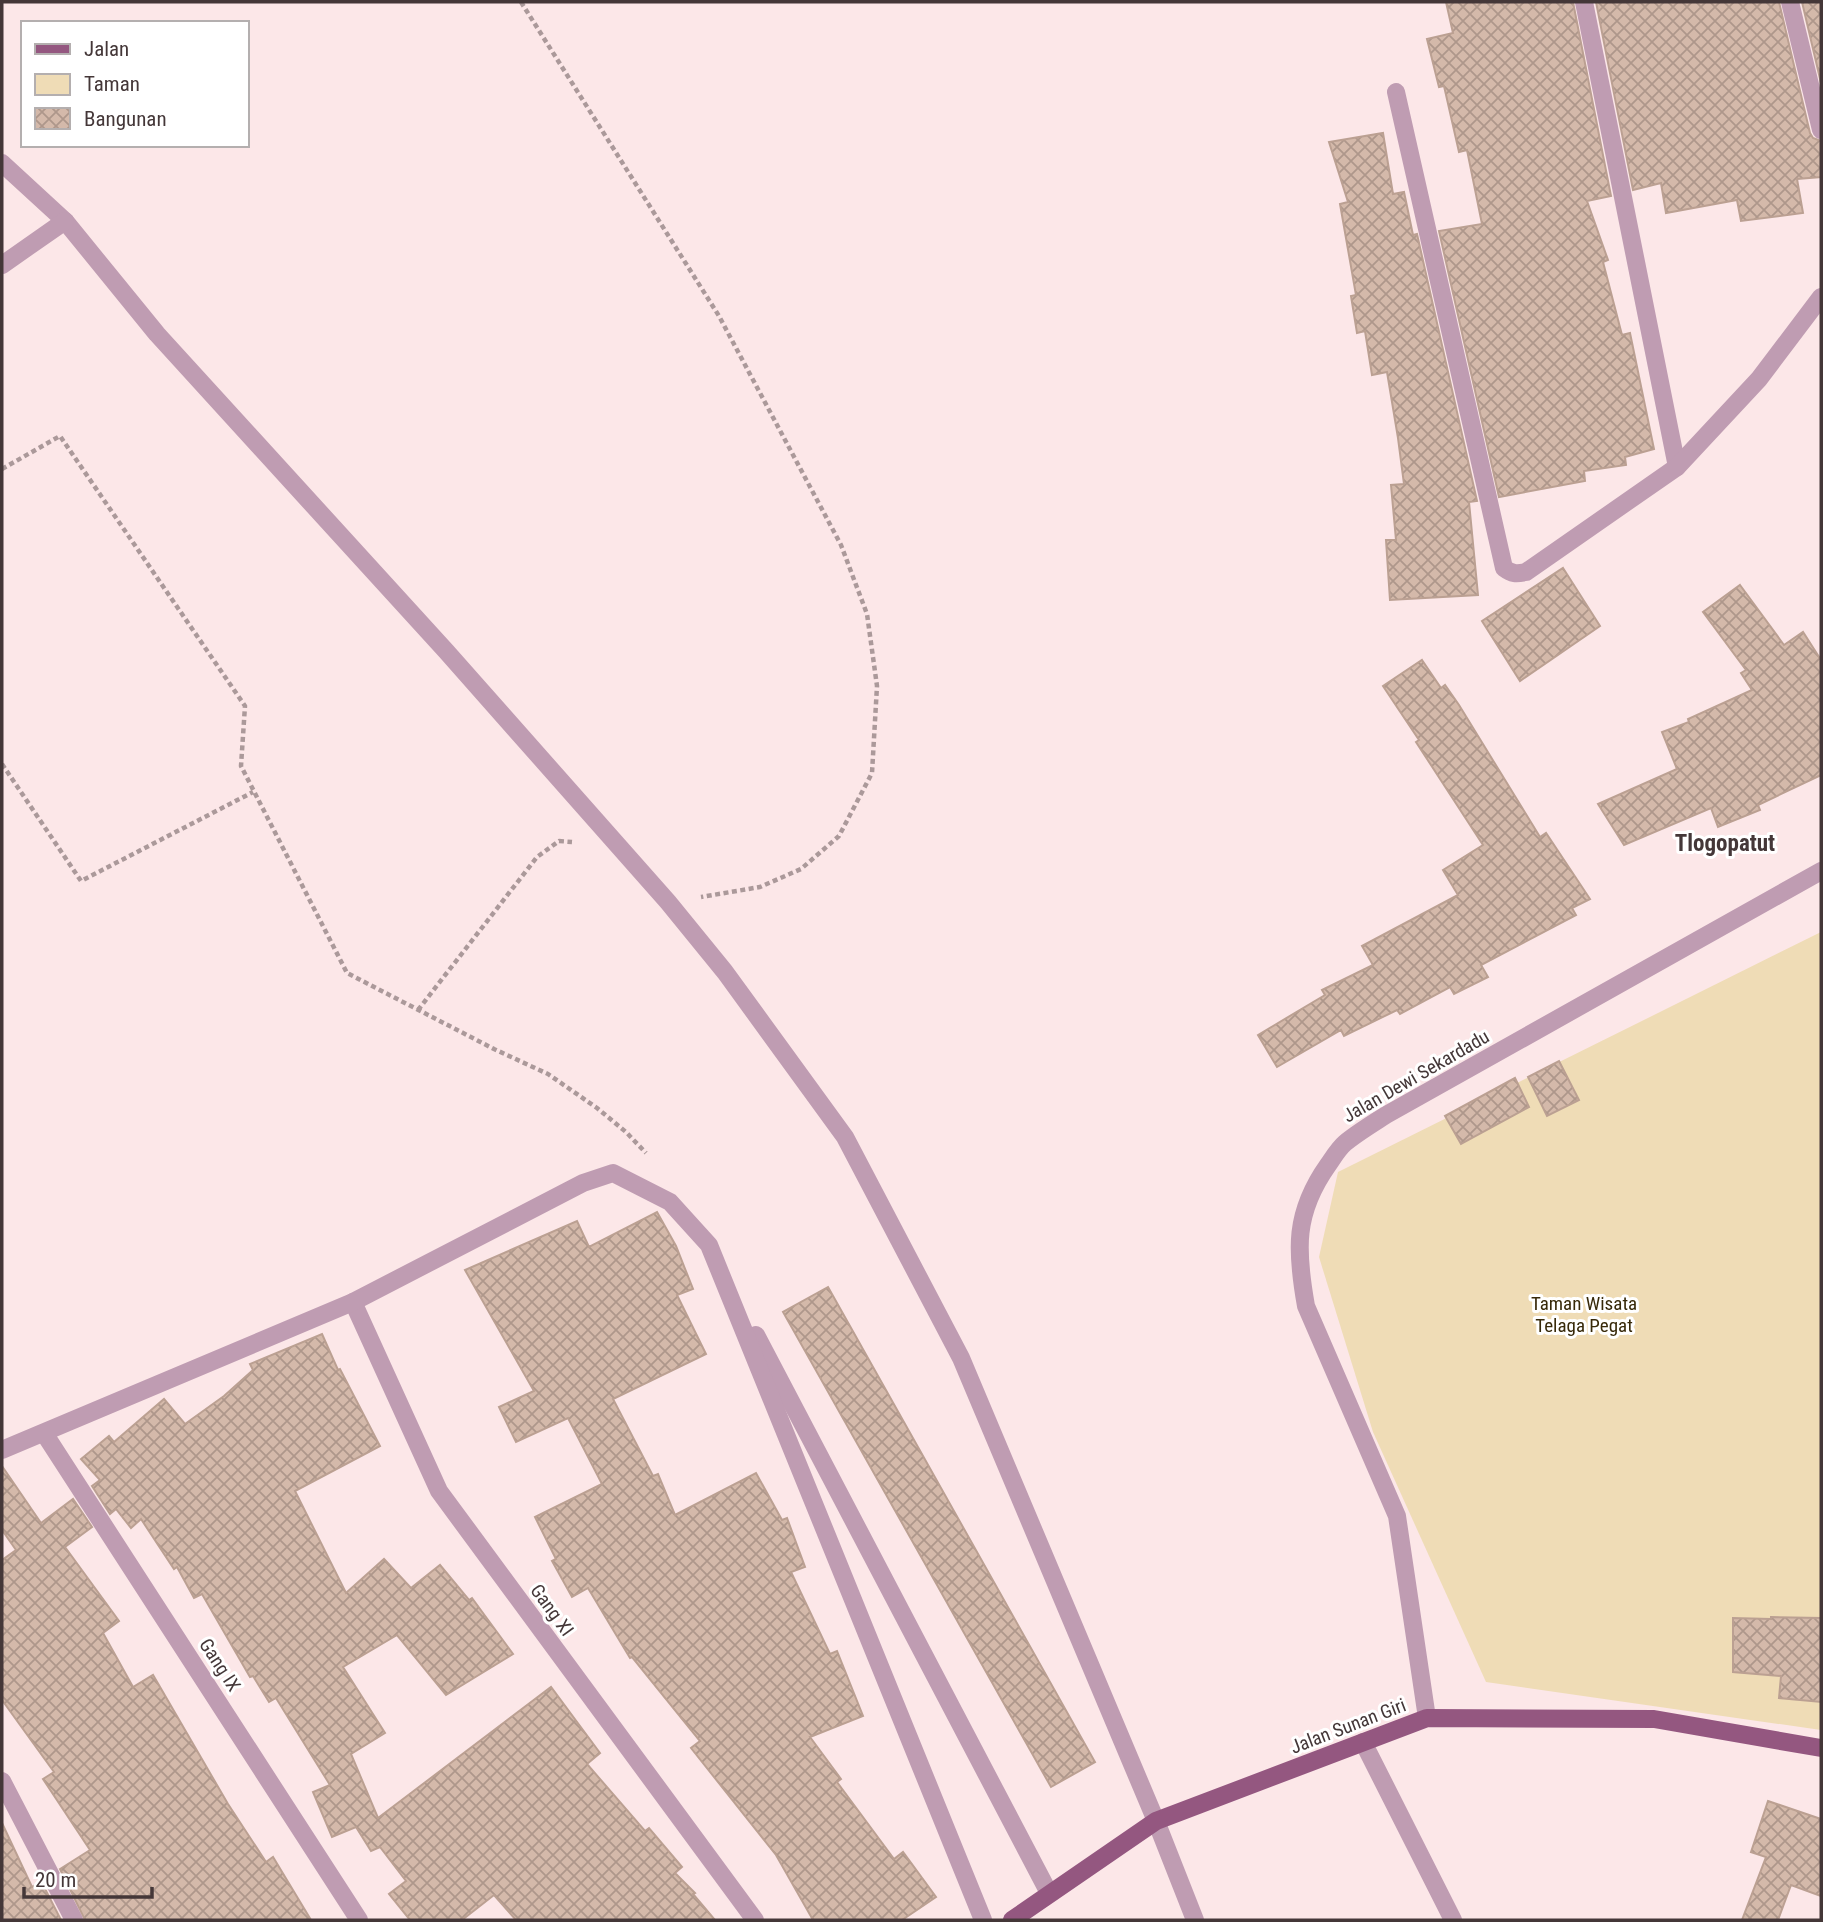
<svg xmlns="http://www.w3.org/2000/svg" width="1823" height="1922" font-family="'Roboto Condensed',sans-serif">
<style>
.park{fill:#efdcb6}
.building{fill:url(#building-cross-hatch);stroke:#bba092;stroke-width:2}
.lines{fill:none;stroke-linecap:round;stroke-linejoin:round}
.path{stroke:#ab999a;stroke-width:4.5;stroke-dasharray:5 3.5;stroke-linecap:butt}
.minor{stroke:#bf9cb2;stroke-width:18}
.major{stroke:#945780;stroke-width:18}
.labels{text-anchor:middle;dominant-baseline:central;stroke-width:6;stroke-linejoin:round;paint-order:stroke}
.street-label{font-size:19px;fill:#443738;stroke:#fff}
.park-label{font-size:19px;fill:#372909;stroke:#fff}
.quarter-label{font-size:23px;font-weight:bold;fill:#443738;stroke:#fff}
</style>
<defs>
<pattern id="building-cross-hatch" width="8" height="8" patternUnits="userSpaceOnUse" patternTransform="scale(1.75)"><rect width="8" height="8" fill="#d4b9aa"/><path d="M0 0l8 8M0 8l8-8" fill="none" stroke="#ae978b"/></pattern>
</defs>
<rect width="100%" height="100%" fill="#fce7e8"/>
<polygon class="park" points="1821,932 1821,1730 1486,1682 1373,1432 1319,1257 1338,1172"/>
<g class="building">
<polygon points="1446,2 1573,2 1611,196 1587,201 1608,260 1603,262 1622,335 1630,333 1654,449 1625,457 1626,465 1584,471 1585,481 1499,497 1439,231 1482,224 1467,150 1459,152 1444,86 1439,87 1427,39 1453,33"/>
<polygon points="1596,2 1779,2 1810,133 1813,138 1821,141 1821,177 1797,179 1803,213 1741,221 1737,200 1666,213 1661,183 1633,190"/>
<polygon points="1802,2 1821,2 1821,83"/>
<polygon points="1383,133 1393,194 1404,192 1413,235 1417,234 1477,501 1469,502 1478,595 1390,600 1386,540 1396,540 1391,485 1404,484 1398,438 1387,372 1372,375 1365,331 1357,333 1351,296 1356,295 1340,204 1348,202 1329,142"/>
<polygon points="1563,568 1600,626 1520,681 1482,621"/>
<polygon points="1740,585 1784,645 1803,632 1821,660 1821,775 1758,805 1760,810 1718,827 1711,808 1624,845 1598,804 1677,769 1662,732 1689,722 1688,719 1752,690 1741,673 1746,670 1703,612"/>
<polygon points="1422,660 1441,688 1445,685 1459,705 1540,837 1546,833 1590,899 1572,908 1576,915 1481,965 1488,977 1454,994 1450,987 1400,1014 1397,1010 1344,1036 1341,1030 1277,1067 1258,1035 1325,995 1322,990 1373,965 1362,946 1458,895 1443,870 1483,845 1416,742 1419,740 1383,686"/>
<polygon points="1559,1061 1579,1100 1547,1116 1528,1077"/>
<polygon points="1515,1078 1529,1107 1461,1144 1445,1116"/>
<polygon points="657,1212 676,1246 693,1289 677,1295 706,1354 613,1399 653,1476 658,1474 675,1515 756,1473 782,1520 787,1518 805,1567 791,1572 830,1654 837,1651 863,1716 810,1737 841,1779 837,1782 894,1859 903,1852 936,1897 902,1920 813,1920 776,1855 691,1748 700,1741 632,1657 630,1658 588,1588 572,1597 552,1561 556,1559 535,1517 602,1484 568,1418 516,1442 499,1407 534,1391 465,1270 577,1221 589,1247"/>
<polygon points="828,1287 1095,1762 1051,1787 783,1312"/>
<polygon points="322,1334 338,1370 340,1369 380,1446 295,1491 346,1593 384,1559 411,1588 440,1565 469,1600 472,1598 513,1654 446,1695 397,1635 343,1667 385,1733 351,1754 378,1818 551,1687 600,1753 587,1764 645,1831 649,1828 682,1867 675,1873 695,1893 693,1894 715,1920 516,1920 494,1895 462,1920 410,1920 389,1894 406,1881 380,1847 371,1851 356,1827 332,1837 313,1792 330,1785 276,1698 269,1702 253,1676 250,1677 202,1594 194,1598 177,1567 174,1569 141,1519 131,1528 116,1509 110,1514 92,1486 100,1480 81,1459 109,1436 114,1442 164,1399 185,1424 224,1396 253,1370 250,1364"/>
<polygon points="2,1466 41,1523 73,1499 92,1527 65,1547 119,1621 103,1633 133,1687 153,1675 228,1804 266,1862 273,1857 311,1920 85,1920 60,1869 90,1850 43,1779 54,1772 2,1700 2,1560 16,1550 2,1530"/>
<polygon points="1771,1617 1821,1618 1821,1702 1779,1698 1781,1676 1733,1672 1733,1618 1771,1619"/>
<polygon points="1768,1801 1821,1819 1821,1896 1791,1885 1778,1920 1742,1920 1766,1857 1751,1852"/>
<polygon points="2,1823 32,1887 41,1881 61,1920 2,1920"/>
</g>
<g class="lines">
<g class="path">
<polyline points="521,2 719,316 841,545 867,614 877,686 872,773 839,836 801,869 760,887 701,897"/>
<polyline points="2,469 60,436 245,706 241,766 347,973 494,1049 548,1074 597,1108 626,1132 646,1153"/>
<polyline points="2,764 81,881 253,792"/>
<polyline points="418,1010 537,857 559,841 572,842"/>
</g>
<g class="minor">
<polyline points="1584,2 1677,467"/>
<polyline points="1790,2 1821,130"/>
<path d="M1396,92L1504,568C1512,574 1516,574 1526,572L1677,467L1759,379L1821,297"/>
<polyline points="2,163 65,221 157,334 446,651 668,902 725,972 845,1137 961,1358 1156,1821 1195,1920"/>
<polyline points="2,265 65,221"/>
<polyline points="353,1302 439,1491 755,1920"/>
<polyline points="756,1335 1049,1893"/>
<polyline points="44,1433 359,1920"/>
<polyline points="2,1450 353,1302 583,1183 613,1173 670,1202 709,1245 983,1920"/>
<path d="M1427,1718L1397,1516L1306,1306C1296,1250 1294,1213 1328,1165C1333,1158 1338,1149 1345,1143C1357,1133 1372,1124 1386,1115L1821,871"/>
<polyline points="1363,1742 1453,1920"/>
<polyline points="2,1781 74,1920"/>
</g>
<polyline class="major" points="1012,1920 1156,1821 1427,1718 1654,1719 1821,1748"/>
</g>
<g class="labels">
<g class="street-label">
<text transform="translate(1416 1076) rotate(-30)">Jalan Dewi Sekardadu</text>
<text transform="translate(552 1610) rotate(54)">Gang XI</text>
<text transform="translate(220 1665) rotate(57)">Gang IX</text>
<text transform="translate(1348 1726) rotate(-21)">Jalan Sunan Giri</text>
</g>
<g class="park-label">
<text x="1584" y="1303">Taman Wisata<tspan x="1584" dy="22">Telaga Pegat</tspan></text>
</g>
<g class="quarter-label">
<text x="1725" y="843">Tlogopatut</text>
</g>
</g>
<rect width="1823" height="1922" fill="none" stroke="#443738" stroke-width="7"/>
<rect x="21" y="21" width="228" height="126" fill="#ffffff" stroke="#b4afaf" stroke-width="2"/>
<rect x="35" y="44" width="35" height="10" fill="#945780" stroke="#b4afaf" stroke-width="2"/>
<text x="84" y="56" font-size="21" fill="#443738">Jalan</text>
<rect x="35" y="74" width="35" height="21" fill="#efdcb6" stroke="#b4afaf" stroke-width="2"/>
<text x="84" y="91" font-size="21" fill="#443738">Taman</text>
<rect x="35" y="108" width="35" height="21" fill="url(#building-cross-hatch)" stroke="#b4afaf" stroke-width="2"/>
<text x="84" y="126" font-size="21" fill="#443738">Bangunan</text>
<path d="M24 1887v10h128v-10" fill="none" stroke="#443738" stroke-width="3.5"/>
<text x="35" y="1887" font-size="21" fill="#443738" stroke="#ffffff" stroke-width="5" paint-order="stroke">20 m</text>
</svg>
